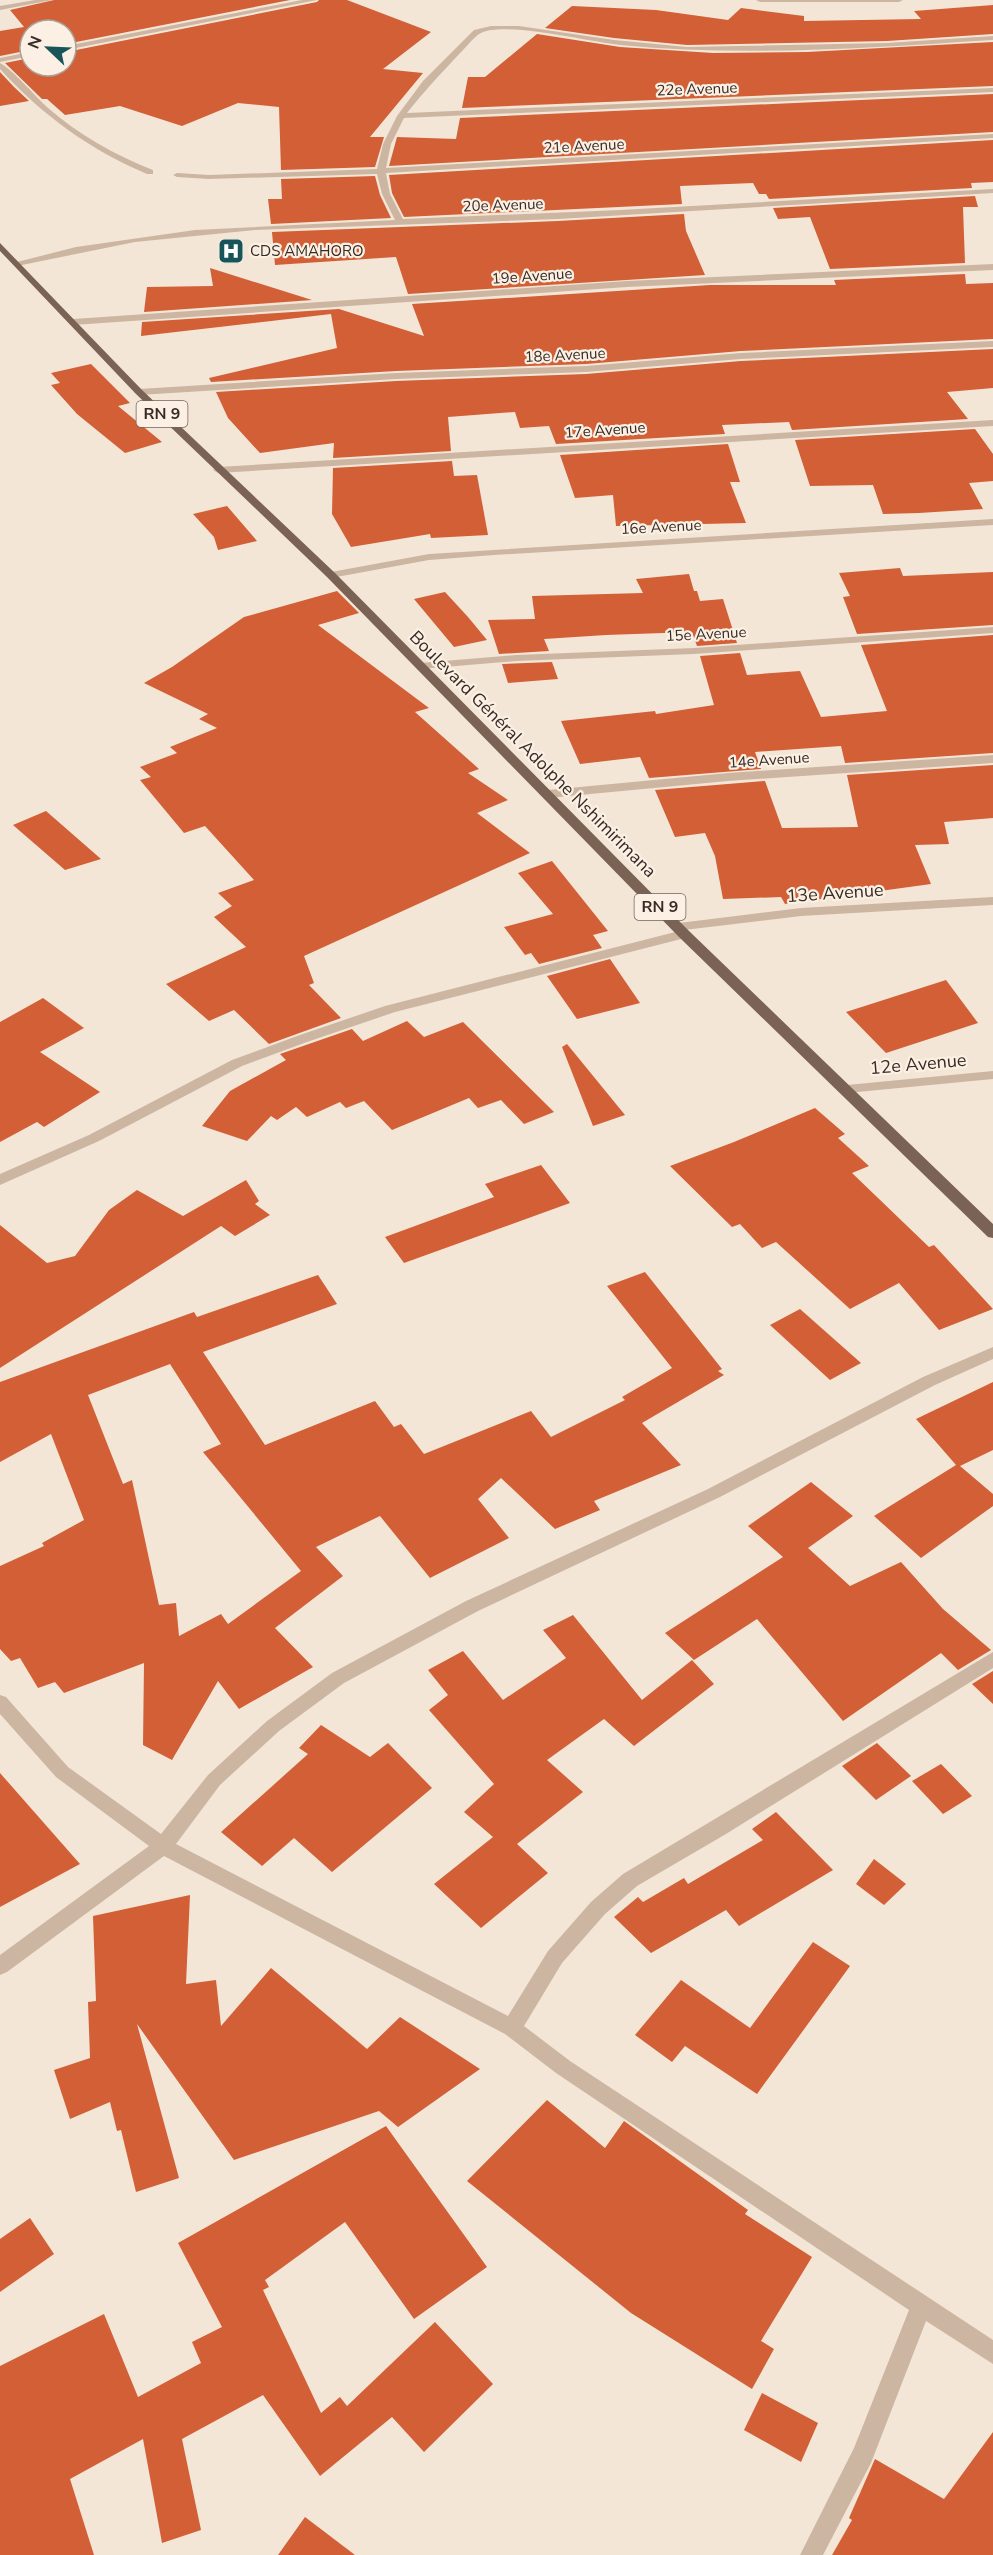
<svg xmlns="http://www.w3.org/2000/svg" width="993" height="2555" font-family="'Nunito Sans',sans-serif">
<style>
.building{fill:#d25f36;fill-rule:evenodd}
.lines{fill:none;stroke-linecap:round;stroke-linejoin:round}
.minor{fill:#ccb6a2;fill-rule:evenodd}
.primary{fill:#7a6254;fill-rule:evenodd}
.labels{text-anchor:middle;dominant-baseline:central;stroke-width:4.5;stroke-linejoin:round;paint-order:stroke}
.far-street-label{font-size:15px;fill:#362b25;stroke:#fbf0e3}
.far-poi-label{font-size:15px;fill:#362b25;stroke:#fbf0e3;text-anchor:start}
.shield{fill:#fbf0e3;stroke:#71665e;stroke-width:1.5}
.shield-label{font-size:16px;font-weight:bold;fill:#362b25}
.street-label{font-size:18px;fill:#362b25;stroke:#fbf0e3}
</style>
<rect width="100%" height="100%" fill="#f3e6d7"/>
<g class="building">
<polygon points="54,0 290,0 66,44 66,30 30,30 30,50 0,56 0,31 24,27 10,10"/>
<polygon points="319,0 347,0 431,32 383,69 423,73 370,137 384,137 375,167 281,170 279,107 238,103 182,126 120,106 65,115 47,99 42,99 5,63 30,58 30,66 66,66 66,52 317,2"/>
<polygon points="993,5 993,34 887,41 687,45 614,38 545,28 572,6 656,10 728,20 741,8 804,16 804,21 921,19 914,11"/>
<polygon points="537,34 620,47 713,53 807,52 993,42 993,86 462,108 468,77 485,77"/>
<polygon points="0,72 14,87 29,101 0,106"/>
<polygon points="993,94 993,132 389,166 397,137 456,139 460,118"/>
<polygon points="993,140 993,182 971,183 972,188 769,199 766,194 759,194 753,183 680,186 682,204 404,217 392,193 389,175"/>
<polygon points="375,176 380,195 391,218 271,224 268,199 282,199 281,179"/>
<polygon points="975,196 978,207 963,207 965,263 830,269 810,217 778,219 773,208"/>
<polygon points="684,214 686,231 705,275 408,294 396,257 275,265 272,232 558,221"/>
<polygon points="210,268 312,300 144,312 147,287 213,286"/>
<polygon points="965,274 966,284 993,283 993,339 741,351 586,364 396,371 211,382 209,378 337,348 331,314 141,336 142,322 339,309 424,336 412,304 710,285 836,285 834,280"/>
<polygon points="993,349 993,388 947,392 968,419 792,430 789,422 722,425 725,434 556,444 549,426 520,428 515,412 448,417 451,451 333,458 334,443 260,453 228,418 216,392 396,381 586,374 741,361"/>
<polygon points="91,364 130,403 118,406 162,442 125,453 77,414 51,385 60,383 51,373"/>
<polygon points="975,429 993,454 993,481 969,483 983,509 919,513 883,514 873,485 810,486 795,440"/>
<polygon points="728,444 740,482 730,482 746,523 616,526 613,495 575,498 560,455"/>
<polygon points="452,461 454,476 477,475 488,535 431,538 430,534 351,547 332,514 333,468"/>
<polygon points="227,506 257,541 218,550 214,537 193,514"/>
<polygon points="900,568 903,576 993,572 993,625 857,634 843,597 850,596 839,573"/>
<polygon points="689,574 694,591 697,591 700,601 723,599 737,643 697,646 692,632 606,635 544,639 549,651 499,654 488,620 535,619 532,596 643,593 636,579"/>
<polygon points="337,591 359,613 318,625 429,708 415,712 479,769 468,773 508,800 477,813 530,853 304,956 314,983 309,985 341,1018 269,1044 234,1010 209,1021 166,984 246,947 214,917 232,906 218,893 254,880 205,826 184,833 140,780 151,777 140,767 177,753 170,747 217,728 199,719 208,714 144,683 172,667 244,617"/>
<polygon points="445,592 468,617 487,640 454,647 414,599"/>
<polygon points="993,635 993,753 845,763 841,746 755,752 761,769 649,778 640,757 580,764 561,721 655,711 656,714 714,705 700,656 740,653 747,675 800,671 821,717 887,711 861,645"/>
<polygon points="552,662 558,679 508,683 502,664"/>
<polygon points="993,765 993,818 944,822 949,844 915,845 931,884 785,904 781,897 723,899 715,856 705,833 675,837 655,790 765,781 782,828 858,827 847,775"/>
<polygon points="46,811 101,859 65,870 13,825"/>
<polygon points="552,861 608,931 593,935 602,948 539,964 531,953 525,955 504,927 553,914 518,873"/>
<polygon points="610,959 640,1003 577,1019 547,976"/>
<polygon points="946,980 978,1023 886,1053 846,1012"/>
<polygon points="43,998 84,1028 40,1052 100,1092 44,1127 37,1122 0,1142 0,1022"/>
<polygon points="407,1021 424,1037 463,1022 554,1112 524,1124 501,1100 478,1108 469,1098 392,1130 364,1101 346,1108 340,1102 307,1117 296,1107 277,1120 271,1116 247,1141 202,1126 230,1091 286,1060 280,1054 352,1029 363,1041"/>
<polygon points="567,1044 625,1115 593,1126 562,1047"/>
<polygon points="815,1108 845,1134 838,1138 869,1166 852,1173 929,1247 934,1245 993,1309 939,1330 899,1283 850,1309 776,1242 762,1248 740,1224 732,1227 670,1166 734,1142"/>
<polygon points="541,1165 570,1203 404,1263 385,1237 494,1197 485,1184"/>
<polygon points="246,1180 259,1201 255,1204 270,1215 235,1236 221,1226 0,1368 0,1225 47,1263 75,1256 109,1210 137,1190 183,1216"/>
<path d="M645,1272L722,1369L718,1371L724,1375L642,1423L681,1465L594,1501L600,1510L555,1529L501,1478L478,1499L509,1538L430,1578L380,1516L316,1547L343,1576L275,1628L313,1667L239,1709L218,1681L172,1760L143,1745L144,1663L64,1693L55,1682L38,1688L20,1658L11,1661L0,1649V1566L44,1546L42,1543L84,1520L51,1434L0,1462V1382L194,1312L197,1317L318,1275L337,1304L203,1352L265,1445L375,1401L394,1427L401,1424L424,1454L531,1411L551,1437L625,1400L622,1397L672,1368L607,1286ZM170,1364L221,1444L203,1452L301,1571L228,1624L221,1614L179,1636L176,1603L159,1605L132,1480L123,1484L88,1395Z"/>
<polygon points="800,1309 861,1363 830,1380 770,1325"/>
<polygon points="993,1382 993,1450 960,1466 993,1494 993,1506 921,1558 874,1516 956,1465 916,1419"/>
<polygon points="811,1482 853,1516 808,1548 850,1586 901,1562 943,1609 991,1650 958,1670 941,1653 843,1721 757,1619 694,1660 665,1633 783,1557 748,1526"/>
<polygon points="573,1615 642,1700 692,1660 714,1684 634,1746 604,1719 547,1760 583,1792 517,1844 548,1873 481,1928 434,1884 493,1837 464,1812 494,1784 429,1710 448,1695 428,1670 463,1651 503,1700 566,1658 543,1630"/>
<polygon points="993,1671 993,1704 972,1684"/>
<polygon points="321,1725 370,1757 388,1743 432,1788 332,1872 294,1838 262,1866 221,1832 308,1754 299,1748"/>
<polygon points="877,1743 911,1776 876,1800 842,1766"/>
<polygon points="941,1764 972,1796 943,1814 912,1781"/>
<polygon points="0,1773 80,1864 0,1907"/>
<polygon points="776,1812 833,1870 739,1926 726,1910 651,1953 614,1917 638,1897 643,1902 684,1878 688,1884 763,1840 752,1829"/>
<polygon points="874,1859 906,1884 884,1905 856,1884"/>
<polygon points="190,1895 186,1984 216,1980 221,2026 271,1968 367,2049 400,2017 480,2069 398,2127 379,2111 234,2160 137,2024 179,2178 136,2192 121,2130 117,2131 110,2102 70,2119 54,2070 90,2058 88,2002 96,2001 93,1916"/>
<polygon points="813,1942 850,1966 757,2094 685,2046 672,2062 635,2035 681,1980 750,2028"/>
<polygon points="547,2100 605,2148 624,2121 748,2210 745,2214 812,2257 761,2341 774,2349 752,2389 631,2313 467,2181"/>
<polygon points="386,2126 487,2267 414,2319 345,2222 265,2280 269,2287 263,2290 321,2413 340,2397 347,2406 435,2322 493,2384 424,2452 392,2417 320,2476 263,2395 182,2439 201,2530 162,2543 143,2439 70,2479 94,2555 0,2555 0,2366 104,2314 138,2397 201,2363 192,2342 222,2327 178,2243"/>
<polygon points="30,2218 54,2254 0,2292 0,2239"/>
<polygon points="762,2393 818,2423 801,2462 744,2430"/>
<polygon points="993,2432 993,2555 832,2555 852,2520 849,2518 875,2459 944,2499"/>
<polygon points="305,2517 355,2555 278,2555"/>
</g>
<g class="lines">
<g class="minor">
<polygon points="35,0 52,0 0,10 0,6"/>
<polygon points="302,0 317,0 66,50 66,46"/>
<polygon points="756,0 903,0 899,2 760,2"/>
<path d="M491,26H519L614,40L687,47L887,43L993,36V40C869,48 744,57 620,45C589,42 506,21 481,33C475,36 469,44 464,49C444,70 425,90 407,113L993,88V92L404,118L391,144L386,168L993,134V138L386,173L390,194L403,219L620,210L993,189V193L558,219L255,230L135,242L17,266L13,263L76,247L195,230L395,220L382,194L377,174L209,179L177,177L173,175L177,173L209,175L377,169L383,144L397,116L423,81L474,30Z"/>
<polygon points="30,52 30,56 0,62 0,58"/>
<path d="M0,63C13,70 35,96 48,108C79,135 115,155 153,170V174H147C90,150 42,115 0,69Z"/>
<polygon points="993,264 993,270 627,287 73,325 68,322 73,319 627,281"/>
<polygon points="993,341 993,347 741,359 586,372 396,379 139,395 134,392 139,389 396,373 586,366 741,353"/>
<polygon points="993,420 993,426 218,473 213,470 218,467"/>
<polygon points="993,519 993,525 494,555 429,560 331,578 326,575 331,572 429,554"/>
<polygon points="993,627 993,633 694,654 516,661 420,669 414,666 420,663 516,655 694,648"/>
<polygon points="993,755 993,763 728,781 548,798 542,794 548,790 728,773"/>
<polygon points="993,897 993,905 801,916 684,930 690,934 689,937 395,1012 307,1042 242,1066 99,1141 0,1185 0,1174 89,1135 232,1060 297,1036 385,1006 683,930 674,930 673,927 679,923 801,908"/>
<polygon points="993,1071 993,1079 847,1093 840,1089 847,1085"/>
<polygon points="993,1347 993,1359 935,1385 720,1497 478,1611 344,1683 279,1731 220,1785 176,1844 508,2016 548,1951 591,1902 623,1874 993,1652 993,1668 726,1834 637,1886 605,1914 562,1963 524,2026 570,2061 993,2340 993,2364 926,2321 871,2463 823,2555 800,2555 854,2448 909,2310 556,2073 505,2034 164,1856 7,1972 0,1975 0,1955 149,1846 56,1777 0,1714 0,1695 6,1697 68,1767 161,1834 208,1775 267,1721 332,1673 466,1601 708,1489 923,1377"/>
</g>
<polygon class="primary" points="0,243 142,390 335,573 689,931 993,1224 993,1238 988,1237 679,937 327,577 136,394 0,251"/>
</g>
<defs>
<g id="hospital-square" transform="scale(1.35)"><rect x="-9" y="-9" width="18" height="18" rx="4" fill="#17555b" stroke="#fbf0e3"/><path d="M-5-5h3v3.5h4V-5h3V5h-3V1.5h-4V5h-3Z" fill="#fff"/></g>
</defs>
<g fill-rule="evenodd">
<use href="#hospital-square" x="231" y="251"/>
</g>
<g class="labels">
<g class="far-street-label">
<text transform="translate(697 89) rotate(-2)">22e Avenue</text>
<text transform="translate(584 146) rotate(-3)">21e Avenue</text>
<text transform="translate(503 205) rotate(-2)">20e Avenue</text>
<text transform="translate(532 276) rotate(-4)">19e Avenue</text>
<text transform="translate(565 355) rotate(-3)">18e Avenue</text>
<text transform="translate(605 430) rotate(-4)">17e Avenue</text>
<text transform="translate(661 527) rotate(-3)">16e Avenue</text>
<text transform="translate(706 634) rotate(-3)">15e Avenue</text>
<text transform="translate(769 760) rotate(-4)">14e Avenue</text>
</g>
<g class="far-poi-label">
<text x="250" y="251">CDS AMAHORO</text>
</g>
<g class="shield">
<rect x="136.5" y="401" width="51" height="26" rx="4.5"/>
<rect x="634.5" y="894" width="51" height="26" rx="4.5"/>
</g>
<g class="shield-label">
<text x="162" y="414">RN 9</text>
<text x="660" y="907">RN 9</text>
</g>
<g class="street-label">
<text transform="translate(533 754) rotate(45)">Boulevard Général Adolphe Nshimirimana</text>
<text transform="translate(835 893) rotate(-4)">13e Avenue</text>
<text transform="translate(918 1064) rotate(-5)">12e Avenue</text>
</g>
</g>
<g transform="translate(48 48) rotate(293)"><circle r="28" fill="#fbf0e3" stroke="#aca197" stroke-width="1.5"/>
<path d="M0-4.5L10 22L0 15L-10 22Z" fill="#17555b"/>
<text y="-9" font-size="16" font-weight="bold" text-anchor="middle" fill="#362b25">N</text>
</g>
</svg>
